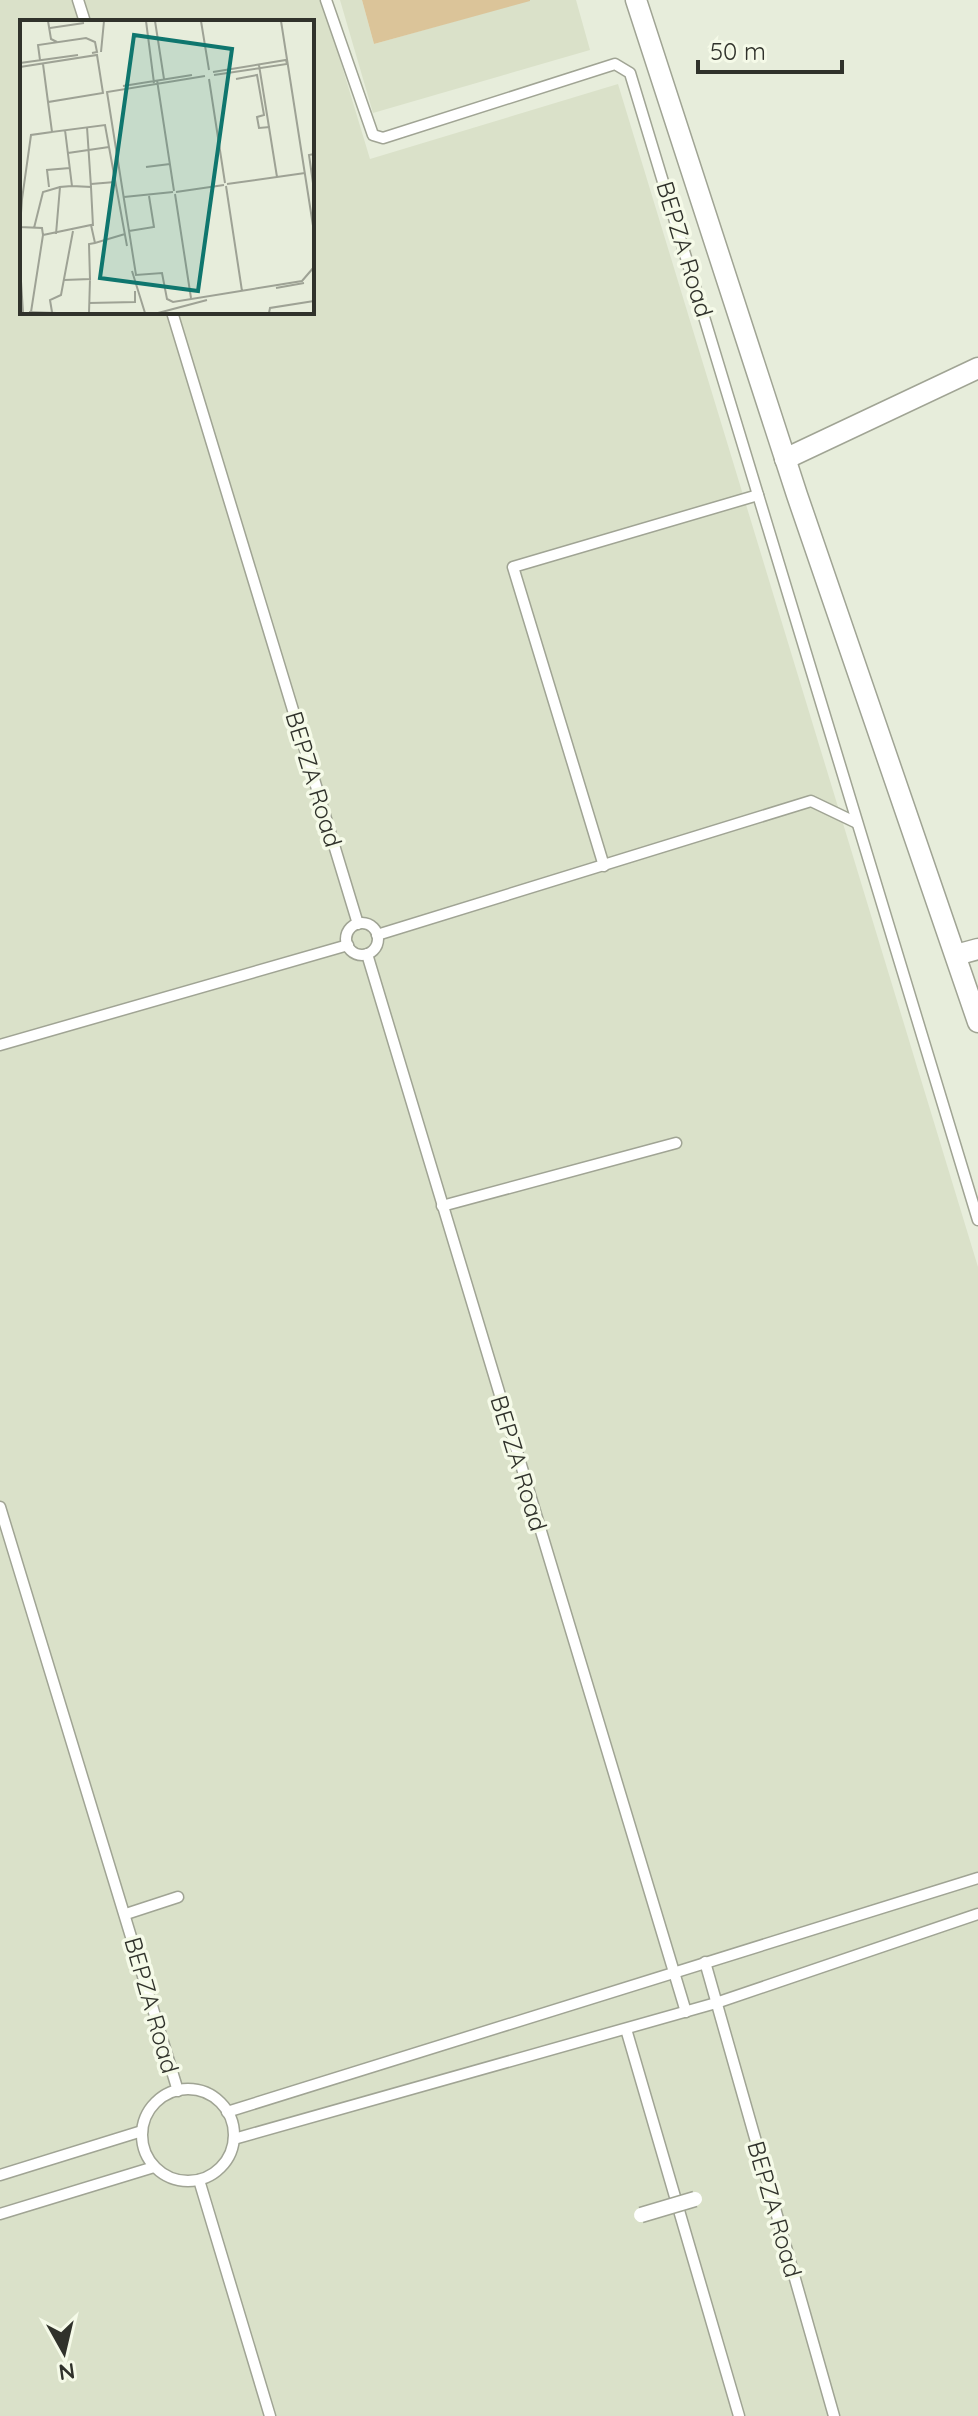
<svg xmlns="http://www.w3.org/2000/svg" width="978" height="2416" font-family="Quicksand,sans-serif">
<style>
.built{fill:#dae1c9;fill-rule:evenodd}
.green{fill:#dbc499}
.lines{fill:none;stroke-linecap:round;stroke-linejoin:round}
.service-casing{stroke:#a0a494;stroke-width:13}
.minor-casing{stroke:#a0a494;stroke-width:23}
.service{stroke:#fff;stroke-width:10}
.minor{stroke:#fff;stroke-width:20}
.pedestrian-bridge-casing{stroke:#a0a494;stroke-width:17;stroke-linecap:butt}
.pedestrian-bridge{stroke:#fff;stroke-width:14}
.labels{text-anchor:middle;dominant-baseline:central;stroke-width:7;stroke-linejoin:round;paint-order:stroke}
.street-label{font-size:24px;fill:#30322b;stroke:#f5fae8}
.inset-road{fill:none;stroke:#9ea295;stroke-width:2}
.view{fill:#0f766e;fill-opacity:0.15;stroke:#0f766e;stroke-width:4}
.inset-edge{fill:none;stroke:#30322b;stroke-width:4}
</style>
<rect width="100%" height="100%" fill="#e7eddb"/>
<g class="built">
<path d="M0,0H322L370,159L618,84L978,1267V2416H0ZM22,22H312V312H22Z"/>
<polygon points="340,0 362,0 374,44 530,0 576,0 590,50 373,113"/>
</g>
<polygon class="green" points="362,0 530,0 530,1 374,44"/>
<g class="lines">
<g class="service-casing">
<g id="service">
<polyline points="78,0 85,22"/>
<polyline points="326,0 373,135 383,138 615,64 630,73 978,1220"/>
<polyline points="172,312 358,924"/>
<polyline points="604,866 513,567 758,495"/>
<circle cx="362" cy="939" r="16"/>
<polyline points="377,935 811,801 857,823"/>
<polyline points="367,954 686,2012"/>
<polyline points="0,1045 348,945"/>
<polyline points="442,1206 676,1143"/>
<polyline points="0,1507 178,2091"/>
<polyline points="126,1914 178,1897"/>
<polyline points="705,1962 834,2416"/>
<polyline points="626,2029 739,2416"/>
<circle cx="188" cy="2135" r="46"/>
<polyline points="227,2112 978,1878"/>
<polyline points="234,2139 716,2003 978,1914"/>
<polyline points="0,2175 142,2131"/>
<polyline points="199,2180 270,2416"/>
<polyline points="0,2214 154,2167"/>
</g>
</g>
<g class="minor-casing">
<g id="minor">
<polyline points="636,0 797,495 978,1022"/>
<polyline points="785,459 978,368"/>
<polyline points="956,955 978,949"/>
</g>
</g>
<use href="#service" class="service"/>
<use href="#minor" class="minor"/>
<g class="pedestrian-bridge-casing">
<polyline id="pedestrian-bridge" points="641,2215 695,2199"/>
</g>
<use href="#pedestrian-bridge" class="pedestrian-bridge"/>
</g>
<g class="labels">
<g class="street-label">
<text transform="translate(685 249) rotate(73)">BEPZA Road</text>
<text transform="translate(314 779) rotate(73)">BEPZA Road</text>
<text transform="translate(519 1463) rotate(73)">BEPZA Road</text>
<text transform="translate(152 2005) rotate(74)">BEPZA Road</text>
<text transform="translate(775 2209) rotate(74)">BEPZA Road</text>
</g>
</g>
<g transform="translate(20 20)">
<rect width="294" height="294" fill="#e7eddb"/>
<path class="inset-road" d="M28,1L31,19L37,22M126,1L134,63M135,1L144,59M181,1L189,50M261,1L294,212M30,8L64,3M81,32L84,1M20,40L18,25L66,18L75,22L77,32L72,33M0,43L58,35M239,45L257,157M0,47L77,35L83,73L28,82L23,44M193,52L266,40L267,44L194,55M185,56L87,72L116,255L142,253L147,279L153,282L282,261L294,247M189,59L205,163M216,59L237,55L244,95L237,97L239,108L250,107M137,60L154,171M103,66L172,55M28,82L32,112L85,105L107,226M67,107L71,167M45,110L52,166L71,167L73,206M48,133L89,127M294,134L289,135L294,170M126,147L150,144M71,164L95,162M207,164L285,153M206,166L222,271M29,167L27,150L50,148M156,172L204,165M155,174L171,278M104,177L153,172M14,208L23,172L40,167M109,211L134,207L129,176M36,214L40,167L52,166M23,215L71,205L75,223L105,214M0,246L3,292M112,251L125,293M44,260L70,259L69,224L75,223M256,268L284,263M69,283L115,282V271M9,292L37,293M11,292L23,215L22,208L0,207L2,179L11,115L32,112M32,292L30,280L41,275L53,211M69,293L70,259M138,293L187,280M249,293L250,288L294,281"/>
<path class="view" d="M114,15L212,29L178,271L80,258Z"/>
<rect width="294" height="294" class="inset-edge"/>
</g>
<g transform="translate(64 2352) rotate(172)" stroke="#f5fae8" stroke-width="6" paint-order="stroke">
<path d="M0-6L14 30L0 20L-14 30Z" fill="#30322b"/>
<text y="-12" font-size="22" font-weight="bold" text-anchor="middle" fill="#30322b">N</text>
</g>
<path d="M698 60v12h144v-12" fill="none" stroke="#30322b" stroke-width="4"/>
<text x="710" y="60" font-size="24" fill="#30322b" stroke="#f5fae8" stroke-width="6" paint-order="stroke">50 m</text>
</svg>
